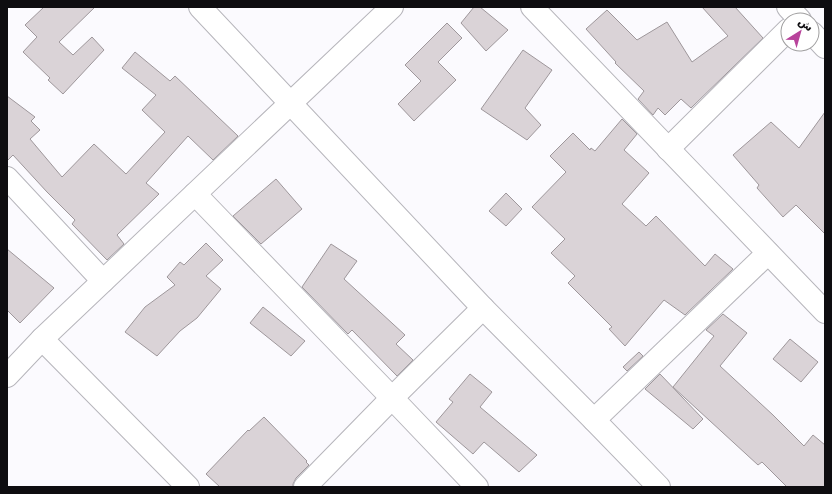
<svg xmlns="http://www.w3.org/2000/svg" width="832" height="494" font-family="'DejaVu Sans','Noto Naskh Arabic',sans-serif">
<style>
.building{fill:#dad3d7;stroke:#9e979b}
.lines{fill:none;stroke-linecap:round;stroke-linejoin:round}
.minor-casing{stroke:#b6b5bb;stroke-width:24}
.minor{stroke:#fff;stroke-width:22}
</style>
<rect width="100%" height="100%" fill="#fbfafe"/>
<g class="building">
<polygon points="44,7 95,7 59,42 73,55 92,37 104,50 63,94 48,80 50,78 23,52 37,37 25,25"/>
<polygon points="474,7 480,7 508,30 486,51 461,23"/>
<polygon points="702,7 735,7 763,38 691,108 681,99 665,115 658,108 653,115 638,99 644,91 615,63 616,62 586,29 607,10 637,40 667,22 692,62 728,36"/>
<polygon points="447,23 462,38 438,62 456,80 414,121 398,104 421,81 405,65"/>
<polygon points="523,50 552,70 525,108 541,125 527,140 481,109"/>
<polygon points="135,52 170,81 175,76 238,136 213,160 188,136 146,183 159,194 117,235 124,244 107,260 72,224 75,220 47,192 13,155 7,161 7,96 35,117 31,121 40,130 30,139 62,177 94,144 126,174 165,132 142,110 156,95 122,68"/>
<polygon points="825,112 825,234 796,205 783,217 757,188 759,185 733,155 771,122 799,148"/>
<polygon points="622,119 637,134 624,150 649,173 622,204 646,226 656,216 705,266 715,254 733,269 685,315 664,300 625,346 609,329 612,327 568,283 575,276 551,253 565,239 532,207 566,172 550,156 573,133 590,150 591,148 595,151"/>
<polygon points="276,179 302,209 261,244 233,216"/>
<polygon points="506,193 522,209 506,226 489,211"/>
<polygon points="206,243 223,260 206,276 221,289 197,318 180,331 157,356 125,332 145,307 175,285 167,277 180,262 184,265"/>
<polygon points="331,244 357,261 344,279 405,335 396,344 413,360 397,376 352,330 348,334 302,287"/>
<polygon points="7,249 54,288 20,323 7,310"/>
<polygon points="263,307 305,341 291,356 250,323"/>
<polygon points="723,314 747,333 720,366 773,415 804,446 813,435 825,445 825,487 787,487 762,462 758,465 673,387 714,336 706,330"/>
<polygon points="790,339 818,362 801,382 773,359"/>
<polygon points="639,352 643,356 627,371 623,367"/>
<polygon points="470,374 492,392 480,407 537,455 519,472 484,442 473,454 436,422 453,402 449,399"/>
<polygon points="660,374 703,419 693,429 645,389"/>
<polygon points="264,417 307,461 306,462 309,465 296,478 293,484 293,487 220,487 206,474 248,430 249,431"/>
</g>
<g class="lines">
<g class="minor-casing">
<g id="minor">
<polyline points="200,7 483,308 594,420 659,487"/>
<polyline points="532,7 825,312"/>
<polyline points="788,7 800,20"/>
<polyline points="812,33 825,47"/>
<polyline points="668,149 788,30"/>
<polyline points="7,178 103,281"/>
<polyline points="195,194 392,398 477,487"/>
<polyline points="42,339 188,487"/>
<polyline points="7,376 42,339 392,7"/>
<polyline points="594,420 768,253"/>
<polyline points="305,487 392,398 483,308"/>
</g>
</g>
<use href="#minor" class="minor"/>
</g>
<rect width="832" height="494" fill="none" stroke="#0e0d10" stroke-width="16"/>
<g transform="translate(800 32) rotate(37)"><circle r="19" fill="#ffffff" stroke="#9f9e9f"/>
<path d="M0-3L7 15L0 10L-7 15Z" fill="#b8439b"/>
<text y="-6" font-size="11" font-weight="bold" text-anchor="middle" fill="#0e0d10">ش</text>
</g>
</svg>
